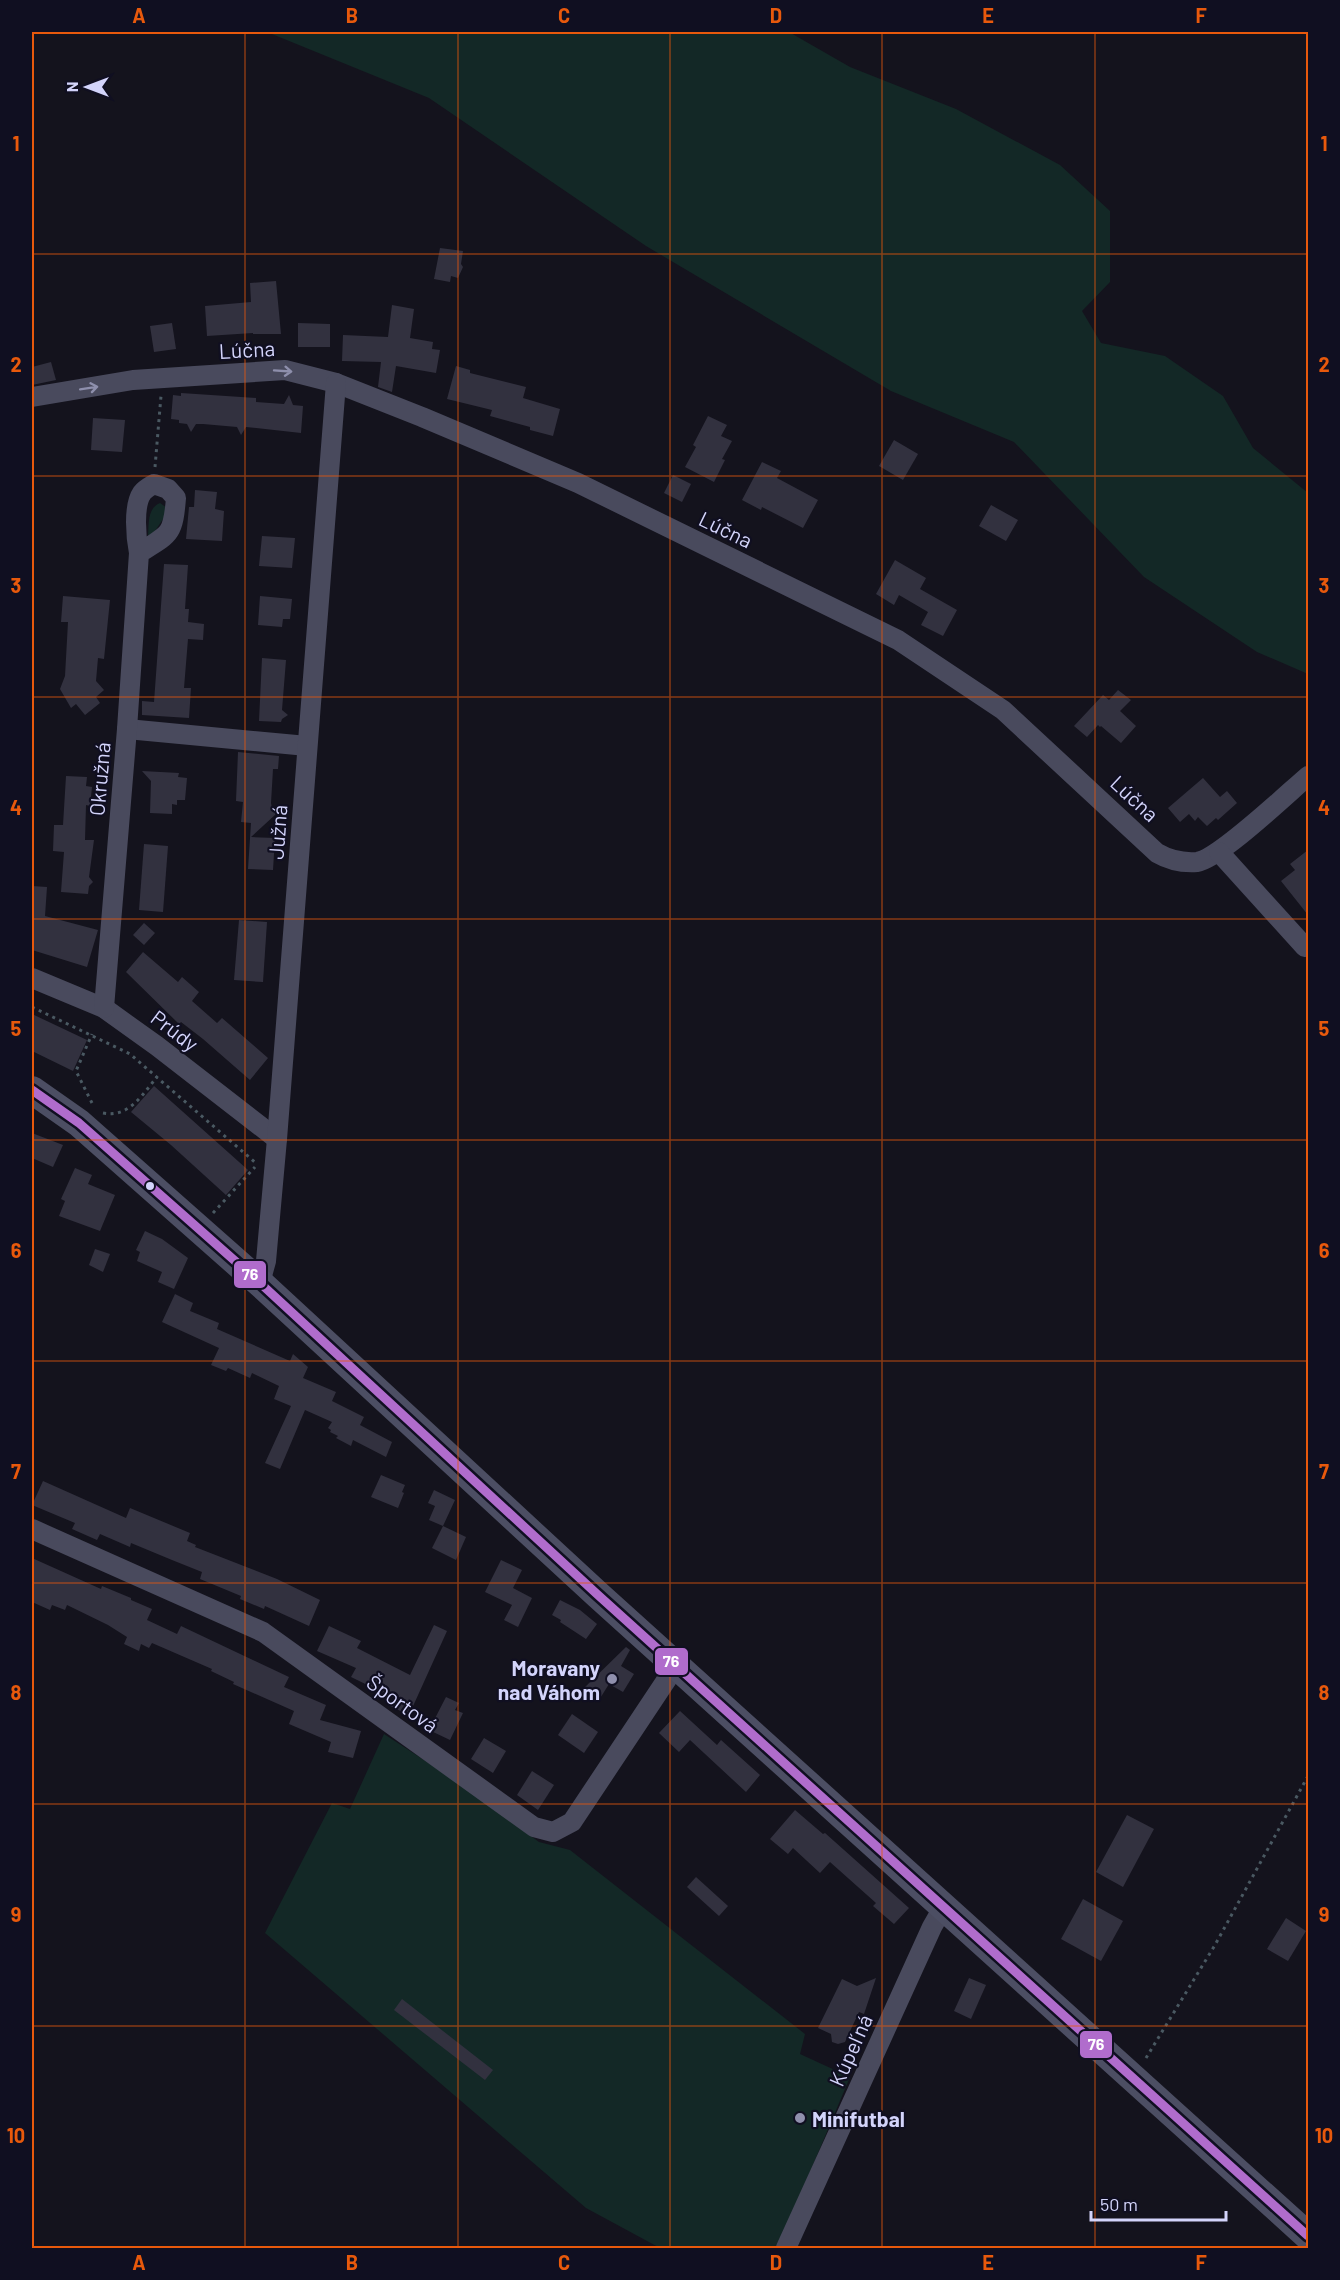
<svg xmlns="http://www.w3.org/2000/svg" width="1340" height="2280" font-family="Barlow,sans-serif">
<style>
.green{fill:#132826}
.building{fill:#32313f}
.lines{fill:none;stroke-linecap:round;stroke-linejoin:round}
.path{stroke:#4a5962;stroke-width:3;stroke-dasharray:3 4.5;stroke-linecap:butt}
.minor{stroke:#494a5d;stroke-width:20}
.secondary{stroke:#4c4e63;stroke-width:28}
.bus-1-casing{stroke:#100f21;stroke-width:14}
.bus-1{stroke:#b06ccc;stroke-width:9}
.oneway{stroke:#8e8fac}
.grid{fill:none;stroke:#e8590c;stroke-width:1.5;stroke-opacity:0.55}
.bus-dot{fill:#d3d4fb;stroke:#100f21;stroke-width:2}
.poi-dot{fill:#9090ad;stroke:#100f21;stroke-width:2}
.labels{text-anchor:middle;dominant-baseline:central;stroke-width:4.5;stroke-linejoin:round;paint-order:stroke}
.street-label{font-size:21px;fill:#d3d4fb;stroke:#100f21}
.poi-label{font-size:21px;font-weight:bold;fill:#d3d4fb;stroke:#100f21;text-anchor:end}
.line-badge{stroke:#100f21;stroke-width:2}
.badge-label{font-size:16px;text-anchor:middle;font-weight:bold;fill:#fff}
.neatline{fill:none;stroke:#e8590c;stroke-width:2}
.grid-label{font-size:20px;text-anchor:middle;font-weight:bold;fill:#e8590c}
</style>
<rect width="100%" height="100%" fill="#14131d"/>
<g class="green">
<polygon points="267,32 662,32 668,33 672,32 789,32 850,67 956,109 1060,165 1110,211 1110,282 1082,311 1101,343 1165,356 1223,396 1253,448 1308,493 1308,674 1257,652 1144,577 1014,442 891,391 646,246 429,98"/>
<path d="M160,503L167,508L165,516L151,537L148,536C149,525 147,508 160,503Z"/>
<polygon points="384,1734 447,1775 539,1842 570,1850 805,2034 800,2054 850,2077 778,2248 660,2248 586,2208 265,1933 332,1803 350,1809"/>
</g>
<g class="building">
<polygon points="440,248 463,251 461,264 463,267 458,278 451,276 450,282 434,279"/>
<polygon points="276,281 281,334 253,334 253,333 207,336 205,306 251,302 250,283"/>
<polygon points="392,305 414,309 410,338 433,342 432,349 440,350 436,373 396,366 392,392 378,387 381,362 342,361 343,335 388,337"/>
<polygon points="172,323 176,349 154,352 150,326"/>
<polygon points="298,323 330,324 330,347 298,347"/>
<polygon points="51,362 56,380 32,385 32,367"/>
<polygon points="456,366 470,370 470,373 526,387 523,398 560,409 553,436 530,430 530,427 490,416 492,410 447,399"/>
<polygon points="181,393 256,398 256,402 284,404 289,395 293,405 303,406 301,433 246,427 241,435 237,427 203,424 196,424 191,432 187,424 179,423 179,420 171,419 173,395 181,396"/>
<polygon points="708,416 727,425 721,436 732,441 722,459 725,460 714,482 685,467 696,447 693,445"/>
<polygon points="93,418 125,420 122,452 91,450"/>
<polygon points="894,440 918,454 903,480 879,466"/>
<polygon points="762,462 781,471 777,478 818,500 803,528 762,507 761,510 742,500"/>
<polygon points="673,475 691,484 682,502 664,493"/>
<polygon points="195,490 217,492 215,509 224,511 222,541 186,539 189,507 194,507"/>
<polygon points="991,505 1018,520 1006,541 979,526"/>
<polygon points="262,536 295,538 292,568 259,566"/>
<polygon points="895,560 926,578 920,589 957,610 943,636 921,625 928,612 899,595 894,605 876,594"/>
<polygon points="164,564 188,565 185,609 189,609 188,622 204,624 203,640 188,639 184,688 191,688 189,718 142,715 142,701 154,702"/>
<polygon points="63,596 110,600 104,659 98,658 96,681 104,690 96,697 100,703 85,715 76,704 71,708 60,689 65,676 68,622 61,622"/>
<polygon points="260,596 292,599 290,619 283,619 282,627 258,625"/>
<polygon points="262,658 286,660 282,710 288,715 282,719 281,722 259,721"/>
<polygon points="1118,690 1131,700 1120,711 1136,726 1121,743 1101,726 1100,727 1098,725 1087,737 1074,726 1103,695 1109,700"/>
<polygon points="238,752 279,756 278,769 273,769 271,803 272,809 276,814 251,837 275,838 273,870 248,869 251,823 241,822 243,802 236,801"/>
<polygon points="142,771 179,773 178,777 187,778 185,800 177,800 177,805 172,804 172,814 150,813 151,781"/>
<polygon points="66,776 87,777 86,786 92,787 90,806 86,805 85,840 94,840 89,877 93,882 89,886 88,894 61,892 64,852 53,851 54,825 63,825"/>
<polygon points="1203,778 1220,797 1227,791 1237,803 1218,820 1216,818 1207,826 1198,817 1195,821 1189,814 1180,822 1168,808"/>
<polygon points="144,844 168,846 163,912 139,910"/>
<polygon points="1308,850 1308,915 1281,881 1295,870 1290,864"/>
<polygon points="32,886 47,887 45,916 98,930 87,967 32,950"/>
<polygon points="239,920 267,922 263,982 234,980"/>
<polygon points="144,923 155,933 144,945 133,935"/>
<polygon points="143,952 178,982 182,977 199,992 192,1001 217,1023 222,1018 268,1058 250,1080 203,1039 181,1022 179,1024 126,972"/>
<polygon points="32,1014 87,1040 73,1071 32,1051"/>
<polygon points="154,1086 248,1170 226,1195 171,1145 131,1112"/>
<polygon points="32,1133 63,1145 53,1167 32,1158"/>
<polygon points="75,1168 92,1175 88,1184 115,1195 100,1231 59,1216 65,1201 61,1199"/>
<polygon points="145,1231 162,1239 188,1258 174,1289 158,1282 162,1272 137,1261 140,1252 136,1250"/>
<polygon points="95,1249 110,1254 103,1272 89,1265"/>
<polygon points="175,1294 193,1303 190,1311 219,1323 217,1329 290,1361 293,1354 308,1367 303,1378 336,1392 332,1401 364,1417 360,1425 392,1442 386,1457 353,1440 351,1446 336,1438 338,1436 330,1432 331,1430 328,1428 332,1422 305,1410 280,1469 265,1463 291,1406 274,1399 279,1386 252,1373 250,1378 228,1368 226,1371 211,1365 219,1348 162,1322"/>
<polygon points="381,1475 405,1485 402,1492 404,1493 398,1508 371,1497"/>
<polygon points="43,1481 126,1518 130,1508 190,1533 187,1541 196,1545 195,1547 277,1579 320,1600 309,1626 265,1606 264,1609 240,1599 241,1596 200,1579 202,1572 172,1560 131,1543 130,1547 100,1534 97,1540 72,1529 75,1523 32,1505"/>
<polygon points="434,1490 455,1500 443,1526 429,1520 435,1506 428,1503"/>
<polygon points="443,1526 466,1537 456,1560 432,1548"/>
<polygon points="32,1558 101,1589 102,1586 131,1598 131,1600 152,1609 147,1620 177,1634 181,1626 289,1677 284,1687 326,1705 320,1720 361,1731 353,1758 328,1752 331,1742 289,1724 294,1711 233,1684 234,1682 211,1671 212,1669 152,1643 149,1648 141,1644 139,1651 124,1644 127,1637 108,1625 67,1605 65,1610 52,1605 50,1610 32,1602"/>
<polygon points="501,1560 522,1570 513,1588 532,1598 518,1627 504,1620 512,1605 485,1592"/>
<polygon points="560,1600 580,1610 597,1624 586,1639 560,1622 561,1620 552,1615"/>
<polygon points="434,1625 447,1631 409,1715 390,1706 394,1698 351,1677 356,1668 317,1651 329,1626 361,1641 357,1648 410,1675"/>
<polygon points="626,1647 630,1650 621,1666 634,1674 623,1692 609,1684 599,1700 583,1689"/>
<polygon points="446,1697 459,1703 455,1710 463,1713 450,1740 429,1730"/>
<polygon points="680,1711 717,1745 721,1740 760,1775 746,1792 690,1740 679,1752 659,1733"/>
<polygon points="572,1714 598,1732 584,1753 558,1735"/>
<polygon points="484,1738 506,1751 493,1773 471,1759"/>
<polygon points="532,1771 554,1785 538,1810 517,1795"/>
<polygon points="795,1810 823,1834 825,1833 909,1908 894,1924 873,1906 876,1903 830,1862 820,1873 793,1848 788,1854 770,1839"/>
<polygon points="1127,1815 1154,1829 1123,1887 1096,1872"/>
<polygon points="696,1877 728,1906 719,1916 687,1887"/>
<polygon points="1083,1899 1123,1921 1101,1961 1061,1939"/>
<polygon points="1286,1918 1306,1931 1288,1961 1267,1949"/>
<polygon points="876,1978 864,2014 859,2012 845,2042 838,2044 832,2042 831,2034 818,2028 842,1979 857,1986"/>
<polygon points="969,1978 986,1985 971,2019 954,2011"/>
<polygon points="402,1999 493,2070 485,2080 394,2010"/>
</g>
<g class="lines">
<g class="path">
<polyline points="155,467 161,396"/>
<polyline points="32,1007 130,1054 257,1164"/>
<polyline points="92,1103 76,1071 92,1034"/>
<path d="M103,1113C129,1118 142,1095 157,1077"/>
<polyline points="213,1213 255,1167"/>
<polyline points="1146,2058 1215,1945 1308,1776"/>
</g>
<g class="minor">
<path d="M32,397L133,380L285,370L336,383L422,417L578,483L898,640L1003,710L1157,853C1169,860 1183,863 1197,862C1219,859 1288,793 1308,776"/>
<polyline points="127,729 307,746"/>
<polyline points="1219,852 1305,947"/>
<polyline points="32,978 104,1008 157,1046 277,1139"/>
<path d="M104,1008L127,729L139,553C170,534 173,535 176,498L168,489L154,484C149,487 145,489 142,493C133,506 136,538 139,553"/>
<polyline points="260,1283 266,1261 277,1139 336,383"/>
<polyline points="32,1529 263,1632 534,1827 553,1832 572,1822 677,1664"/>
<polyline points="786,2248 932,1927 944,1906"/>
</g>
<polyline class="secondary" points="32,1090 79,1123 260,1283 598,1595 1308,2236"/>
<g class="bus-1-casing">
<polyline id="bus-1" points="32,1090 79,1123 260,1283 598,1595 1308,2236"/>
</g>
<use href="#bus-1" class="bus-1"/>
</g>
<defs><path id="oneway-shaft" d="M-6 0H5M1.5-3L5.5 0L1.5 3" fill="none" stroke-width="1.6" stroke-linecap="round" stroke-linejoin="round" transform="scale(1.5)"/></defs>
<g class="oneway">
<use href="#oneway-shaft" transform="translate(283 371) rotate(4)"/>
<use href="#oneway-shaft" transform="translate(89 388) rotate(-9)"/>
</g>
<path class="grid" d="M245,32V2248M458,32V2248M670,32V2248M882,32V2248M1095,32V2248M32,254H1308M32,476H1308M32,697H1308M32,919H1308M32,1140H1308M32,1361H1308M32,1583H1308M32,1804H1308M32,2026H1308"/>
<circle class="bus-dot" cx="150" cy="1186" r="5"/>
<g class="poi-dot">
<circle cx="612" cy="1679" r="6"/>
<circle cx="800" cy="2118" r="6"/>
</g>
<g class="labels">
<g class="street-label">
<text transform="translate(247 349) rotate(-3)">Lúčna</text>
<text transform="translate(726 529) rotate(26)">Lúčna</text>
<text transform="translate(99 779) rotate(-85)">Okružná</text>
<text transform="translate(1135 798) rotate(43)">Lúčna</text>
<text transform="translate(277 832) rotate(-86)">Južná</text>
<text transform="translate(175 1030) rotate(37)">Prúdy</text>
<text transform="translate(403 1703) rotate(36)">Športová</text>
<text transform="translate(850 2050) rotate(-66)">Kúpeľná</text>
</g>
<g class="poi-label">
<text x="600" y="1667">Moravany<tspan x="600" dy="24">nad Váhom</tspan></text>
<text x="812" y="2118" text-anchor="start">Minifutbal</text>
</g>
</g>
<g class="line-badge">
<rect x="233" y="1260" width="34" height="29" rx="6" fill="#b06ccc"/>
<rect x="654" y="1647" width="35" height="29" rx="6" fill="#b06ccc"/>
<rect x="1079" y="2030" width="34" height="29" rx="6" fill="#b06ccc"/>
</g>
<g class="badge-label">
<text x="250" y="1280">76</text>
<text x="671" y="1667">76</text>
<text x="1096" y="2050">76</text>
</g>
<rect width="1340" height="2280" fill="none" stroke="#100f21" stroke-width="66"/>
<g transform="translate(87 87) rotate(270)" stroke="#100f21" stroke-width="4.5" paint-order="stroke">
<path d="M0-4.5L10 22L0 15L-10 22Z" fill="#d3d4fb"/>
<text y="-9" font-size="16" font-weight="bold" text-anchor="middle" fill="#d3d4fb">N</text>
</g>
<path d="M1091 2211v9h135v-9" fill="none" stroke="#d3d4fb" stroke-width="3"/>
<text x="1100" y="2211" font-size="18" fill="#d3d4fb" stroke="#100f21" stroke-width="4.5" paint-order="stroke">50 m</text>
<rect x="33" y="33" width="1274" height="2214" class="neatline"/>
<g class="grid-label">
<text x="139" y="23">A</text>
<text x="352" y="23">B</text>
<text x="564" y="23">C</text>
<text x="776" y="23">D</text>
<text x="988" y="23">E</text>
<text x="1201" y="23">F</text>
<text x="16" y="151">1</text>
<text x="1324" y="151">1</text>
<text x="16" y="372">2</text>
<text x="1324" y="372">2</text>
<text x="16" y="593">3</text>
<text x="1324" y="593">3</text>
<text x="16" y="815">4</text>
<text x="1324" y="815">4</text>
<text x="16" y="1036">5</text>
<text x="1324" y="1036">5</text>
<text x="16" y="1258">6</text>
<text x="1324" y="1258">6</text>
<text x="16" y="1479">7</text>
<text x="1324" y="1479">7</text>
<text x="16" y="1700">8</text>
<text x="1324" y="1700">8</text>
<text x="16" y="1922">9</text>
<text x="1324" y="1922">9</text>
<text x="16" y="2143">10</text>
<text x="1324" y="2143">10</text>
<text x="139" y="2270">A</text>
<text x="352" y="2270">B</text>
<text x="564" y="2270">C</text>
<text x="776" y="2270">D</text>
<text x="988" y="2270">E</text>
<text x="1201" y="2270">F</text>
</g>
</svg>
